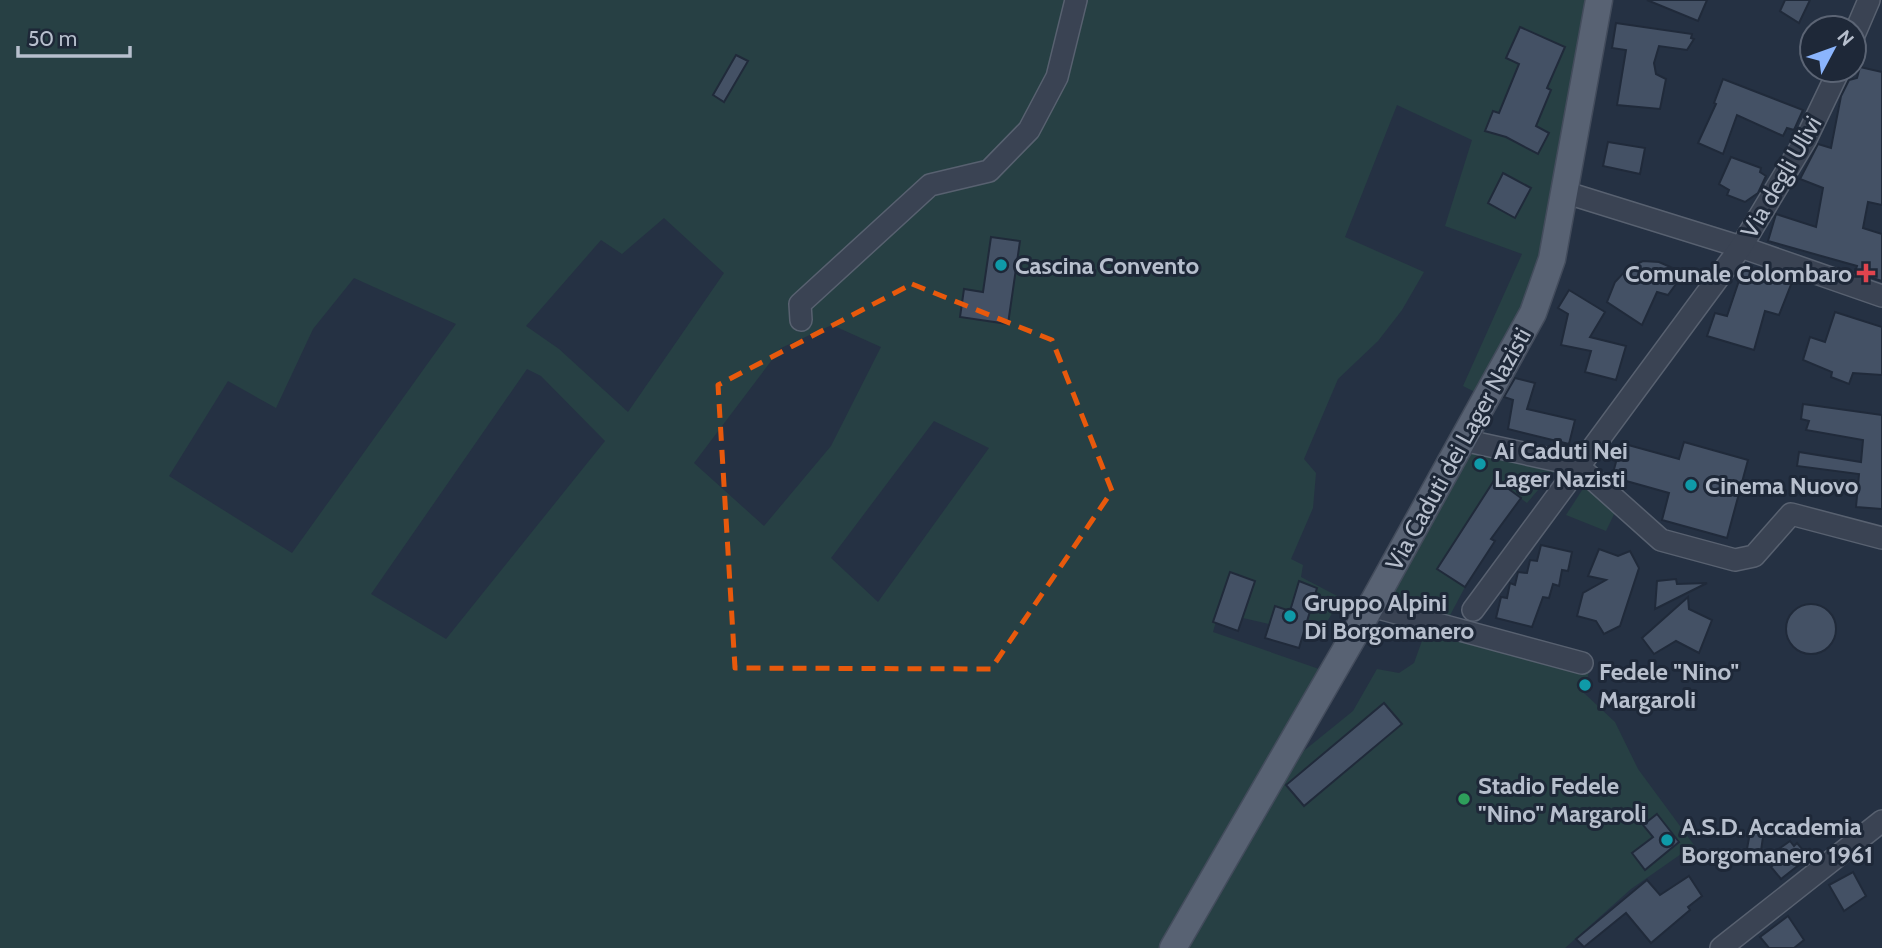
<svg xmlns="http://www.w3.org/2000/svg" width="1882" height="948" font-family="Cabin,sans-serif">
<style>
.green{fill:#274044;fill-rule:evenodd}
.building{fill:#445165;stroke:#202a3a;stroke-width:2}
.lines{fill:none;stroke-linecap:round;stroke-linejoin:round}
.minor-casing{stroke:#586170;stroke-width:24}
.major-casing{stroke:#434c5c;stroke-width:29}
.minor{stroke:#3a4353;stroke-width:21}
.major{stroke:#586273;stroke-width:26}
.marked{fill:none;stroke:#e8590c;stroke-width:5;stroke-dasharray:14 9;stroke-linejoin:round}
.culture-dot{fill:#0f9aa8;stroke:#1e2838;stroke-width:2.5}
.health-dot{fill:#e0444e;stroke:#1e2838;stroke-width:2.5}
.leisure-dot{fill:#2e9e5b;stroke:#1e2838;stroke-width:2.5}
.labels{text-anchor:middle;dominant-baseline:central;stroke-width:6;stroke-linejoin:round;paint-order:stroke}
.street-label{font-size:24px;fill:#b7bfcd;stroke:#1e2838}
.poi-label{font-size:24px;font-weight:bold;fill:#b7bfcd;stroke:#1e2838;text-anchor:start}
</style>
<rect width="100%" height="100%" fill="#253143"/>
<g class="green">
<path d="M0,0H1591L1546,260L1481,395L1463,386L1522,254L1445,226L1472,140L1397,105L1345,237L1424,272L1402,310L1378,341L1338,379L1304,459L1316,473L1313,508L1291,559L1303,565L1301,577L1341,598L1327,622L1307,621L1317,589L1299,581L1290,611L1275,607L1269,624L1243,618L1255,581L1230,572L1213,632L1319,669L1164,948H0ZM664,218L724,273L628,412L559,349L526,326L601,240L622,254ZM354,278L456,324L292,553L169,476L228,381L276,408L313,329ZM832,325L881,347L831,446L764,526L694,463L781,348ZM527,369L541,376L605,441L446,639L371,594ZM934,421L989,448L878,602L831,558Z"/>
<polygon points="1469,448 1561,463 1527,503 1495,479 1437,569 1465,587 1447,621 1386,602"/>
<polygon points="1588,481 1617,508 1606,531 1566,515"/>
<polygon points="1427,627 1589,671 1584,693 1615,722 1638,769 1694,845 1631,889 1565,948 1184,948 1290,762 1353,711 1377,669 1399,673 1414,663"/>
</g>
<g class="building">
<polygon points="1647,0 1707,0 1698,21"/>
<polygon points="1785,0 1810,0 1799,23 1780,11"/>
<polygon points="1616,23 1692,34 1691,38 1694,39 1687,50 1659,46 1654,63 1656,74 1666,79 1660,109 1617,105 1626,50 1612,48"/>
<polygon points="1520,27 1565,47 1547,88 1551,90 1536,126 1549,133 1538,154 1506,137 1485,131 1493,111 1499,113 1519,64 1506,58"/>
<polygon points="736,55 748,61 724,102 713,95"/>
<polygon points="1860,67 1882,72 1882,205 1868,202 1863,228 1882,234 1882,281 1855,272 1857,266 1768,241 1776,214 1816,227 1823,188 1800,179 1818,144 1831,148 1841,96 1849,80 1857,78"/>
<polygon points="1723,79 1803,110 1794,130 1787,128 1783,136 1737,115 1723,154 1698,143 1716,104 1714,103"/>
<polygon points="1608,142 1645,148 1640,174 1603,166"/>
<polygon points="1731,157 1761,168 1760,172 1766,176 1758,193 1745,202 1727,195 1729,190 1719,184"/>
<polygon points="1503,173 1531,188 1515,218 1488,203"/>
<polygon points="991,237 1020,241 1008,324 960,317 964,289 983,292"/>
<polygon points="1643,261 1659,262 1684,273 1668,295 1657,292 1642,325 1607,302 1615,282 1628,268"/>
<polygon points="1744,266 1792,282 1779,315 1765,311 1754,350 1707,336 1715,313 1727,316"/>
<polygon points="1569,290 1605,312 1590,337 1626,346 1616,380 1585,372 1591,351 1561,345 1568,314 1558,308"/>
<polygon points="1835,312 1882,327 1882,375 1853,373 1849,384 1831,377 1832,372 1803,360 1810,337 1825,342"/>
<polygon points="1515,378 1535,383 1527,409 1575,420 1569,444 1508,429 1513,400 1504,397"/>
<polygon points="1803,404 1882,415 1882,509 1856,507 1859,474 1797,466 1799,452 1861,462 1863,440 1806,430 1809,421 1801,419"/>
<polygon points="1684,442 1748,460 1727,538 1662,520 1669,493 1612,477 1621,443 1679,459"/>
<polygon points="1495,479 1521,498 1491,539 1495,541 1465,587 1437,569"/>
<polygon points="1541,545 1572,552 1568,571 1562,570 1559,586 1553,584 1549,598 1543,597 1532,627 1496,618 1501,597 1507,598 1510,583 1515,585 1518,572 1527,573 1530,560 1537,561"/>
<polygon points="1599,549 1618,556 1630,551 1639,568 1620,626 1604,634 1596,621 1577,616 1583,593 1606,580 1588,576"/>
<polygon points="1230,572 1255,581 1238,631 1213,622"/>
<polygon points="1676,579 1677,584 1707,583 1655,609 1657,581"/>
<polygon points="1299,581 1317,588 1299,648 1265,638 1275,606 1290,611"/>
<polygon points="1688,597 1689,609 1712,620 1699,653 1676,641 1654,654 1642,638"/>
<circle cx="1811" cy="629" r="25"/>
<polygon points="1384,703 1402,724 1304,806 1286,785"/>
<polygon points="1657,814 1679,842 1645,870 1632,853 1653,837 1643,825"/>
<polygon points="1752,821 1765,823 1761,851 1747,849"/>
<polygon points="1790,841 1794,846 1797,843 1809,857 1781,879 1771,867 1784,855 1773,853"/>
<polygon points="1853,872 1866,896 1844,911 1829,885"/>
<polygon points="1689,876 1702,896 1688,907 1690,910 1651,943 1626,913 1584,947 1576,939 1647,880 1660,895"/>
<polygon points="1788,916 1804,940 1794,948 1769,948 1760,937"/>
</g>
<g class="lines">
<g class="minor-casing">
<g id="minor">
<polyline points="1854,35 1869,0"/>
<polyline points="1564,192 1741,247 1882,296"/>
<polyline points="801,320 800,304 930,185 989,171 1029,130 1057,77 1076,0"/>
<polyline points="1463,440 1577,465 1661,540 1735,560 1754,556 1791,514 1882,538"/>
<polyline points="1371,606 1582,663"/>
<polyline points="1473,610 1741,247 1806,139 1839,70"/>
<polyline points="1721,948 1882,821"/>
</g>
</g>
<g class="major-casing">
<polyline id="major" points="1173,948 1371,606 1533,313 1552,259 1599,0"/>
</g>
<use href="#minor" class="minor"/>
<use href="#major" class="major"/>
</g>
<path class="marked" d="M912,284L1052,340L1112,491L991,669L735,668L718,385Z"/>
<g class="culture-dot">
<circle cx="1001" cy="265" r="7"/>
<circle cx="1480" cy="464" r="7"/>
<circle cx="1691" cy="485" r="7"/>
<circle cx="1290" cy="616" r="7"/>
<circle cx="1585" cy="685" r="7"/>
<circle cx="1667" cy="840" r="7"/>
</g>
<path class="health-dot" d="M1862.5 262.5h7v7h7v7h-7v7h-7v-7h-7v-7h7z"/>
<circle class="leisure-dot" cx="1464" cy="799" r="7"/>
<g class="labels">
<g class="street-label">
<text transform="translate(1781 177) rotate(-60)">Via degli Ulivi</text>
<text transform="translate(1458 449) rotate(-61)">Via Caduti dei Lager Nazisti</text>
</g>
<g class="poi-label">
<text x="1015" y="265">Cascina Convento</text>
<text x="1852" y="273" text-anchor="end">Comunale Colombaro</text>
<text x="1494" y="450">Ai Caduti Nei<tspan x="1494" dy="28">Lager Nazisti</tspan></text>
<text x="1705" y="485">Cinema Nuovo</text>
<text x="1304" y="602">Gruppo Alpini<tspan x="1304" dy="28">Di Borgomanero</tspan></text>
<text x="1599" y="671">Fedele "Nino"<tspan x="1599" dy="28">Margaroli</tspan></text>
<text x="1478" y="785">Stadio Fedele<tspan x="1478" dy="28">"Nino" Margaroli</tspan></text>
<text x="1681" y="826">A.S.D. Accademia<tspan x="1681" dy="28">Borgomanero 1961</tspan></text>
</g>
</g>
<g transform="translate(1833 49) rotate(49)"><circle r="33" fill="#1e2838" stroke="#5b6474" stroke-width="2"/>
<path d="M0-5L12 26L0 18L-12 26Z" fill="#8bb5fd"/>
<text y="-10" font-size="19" font-weight="bold" text-anchor="middle" fill="#b7bfcd">N</text>
</g>
<path d="M18 46v10h112v-10" fill="none" stroke="#b7bfcd" stroke-width="3.5"/>
<text x="28" y="46" font-size="21" fill="#b7bfcd" stroke="#1e2838" stroke-width="5" paint-order="stroke">50 m</text>
</svg>
